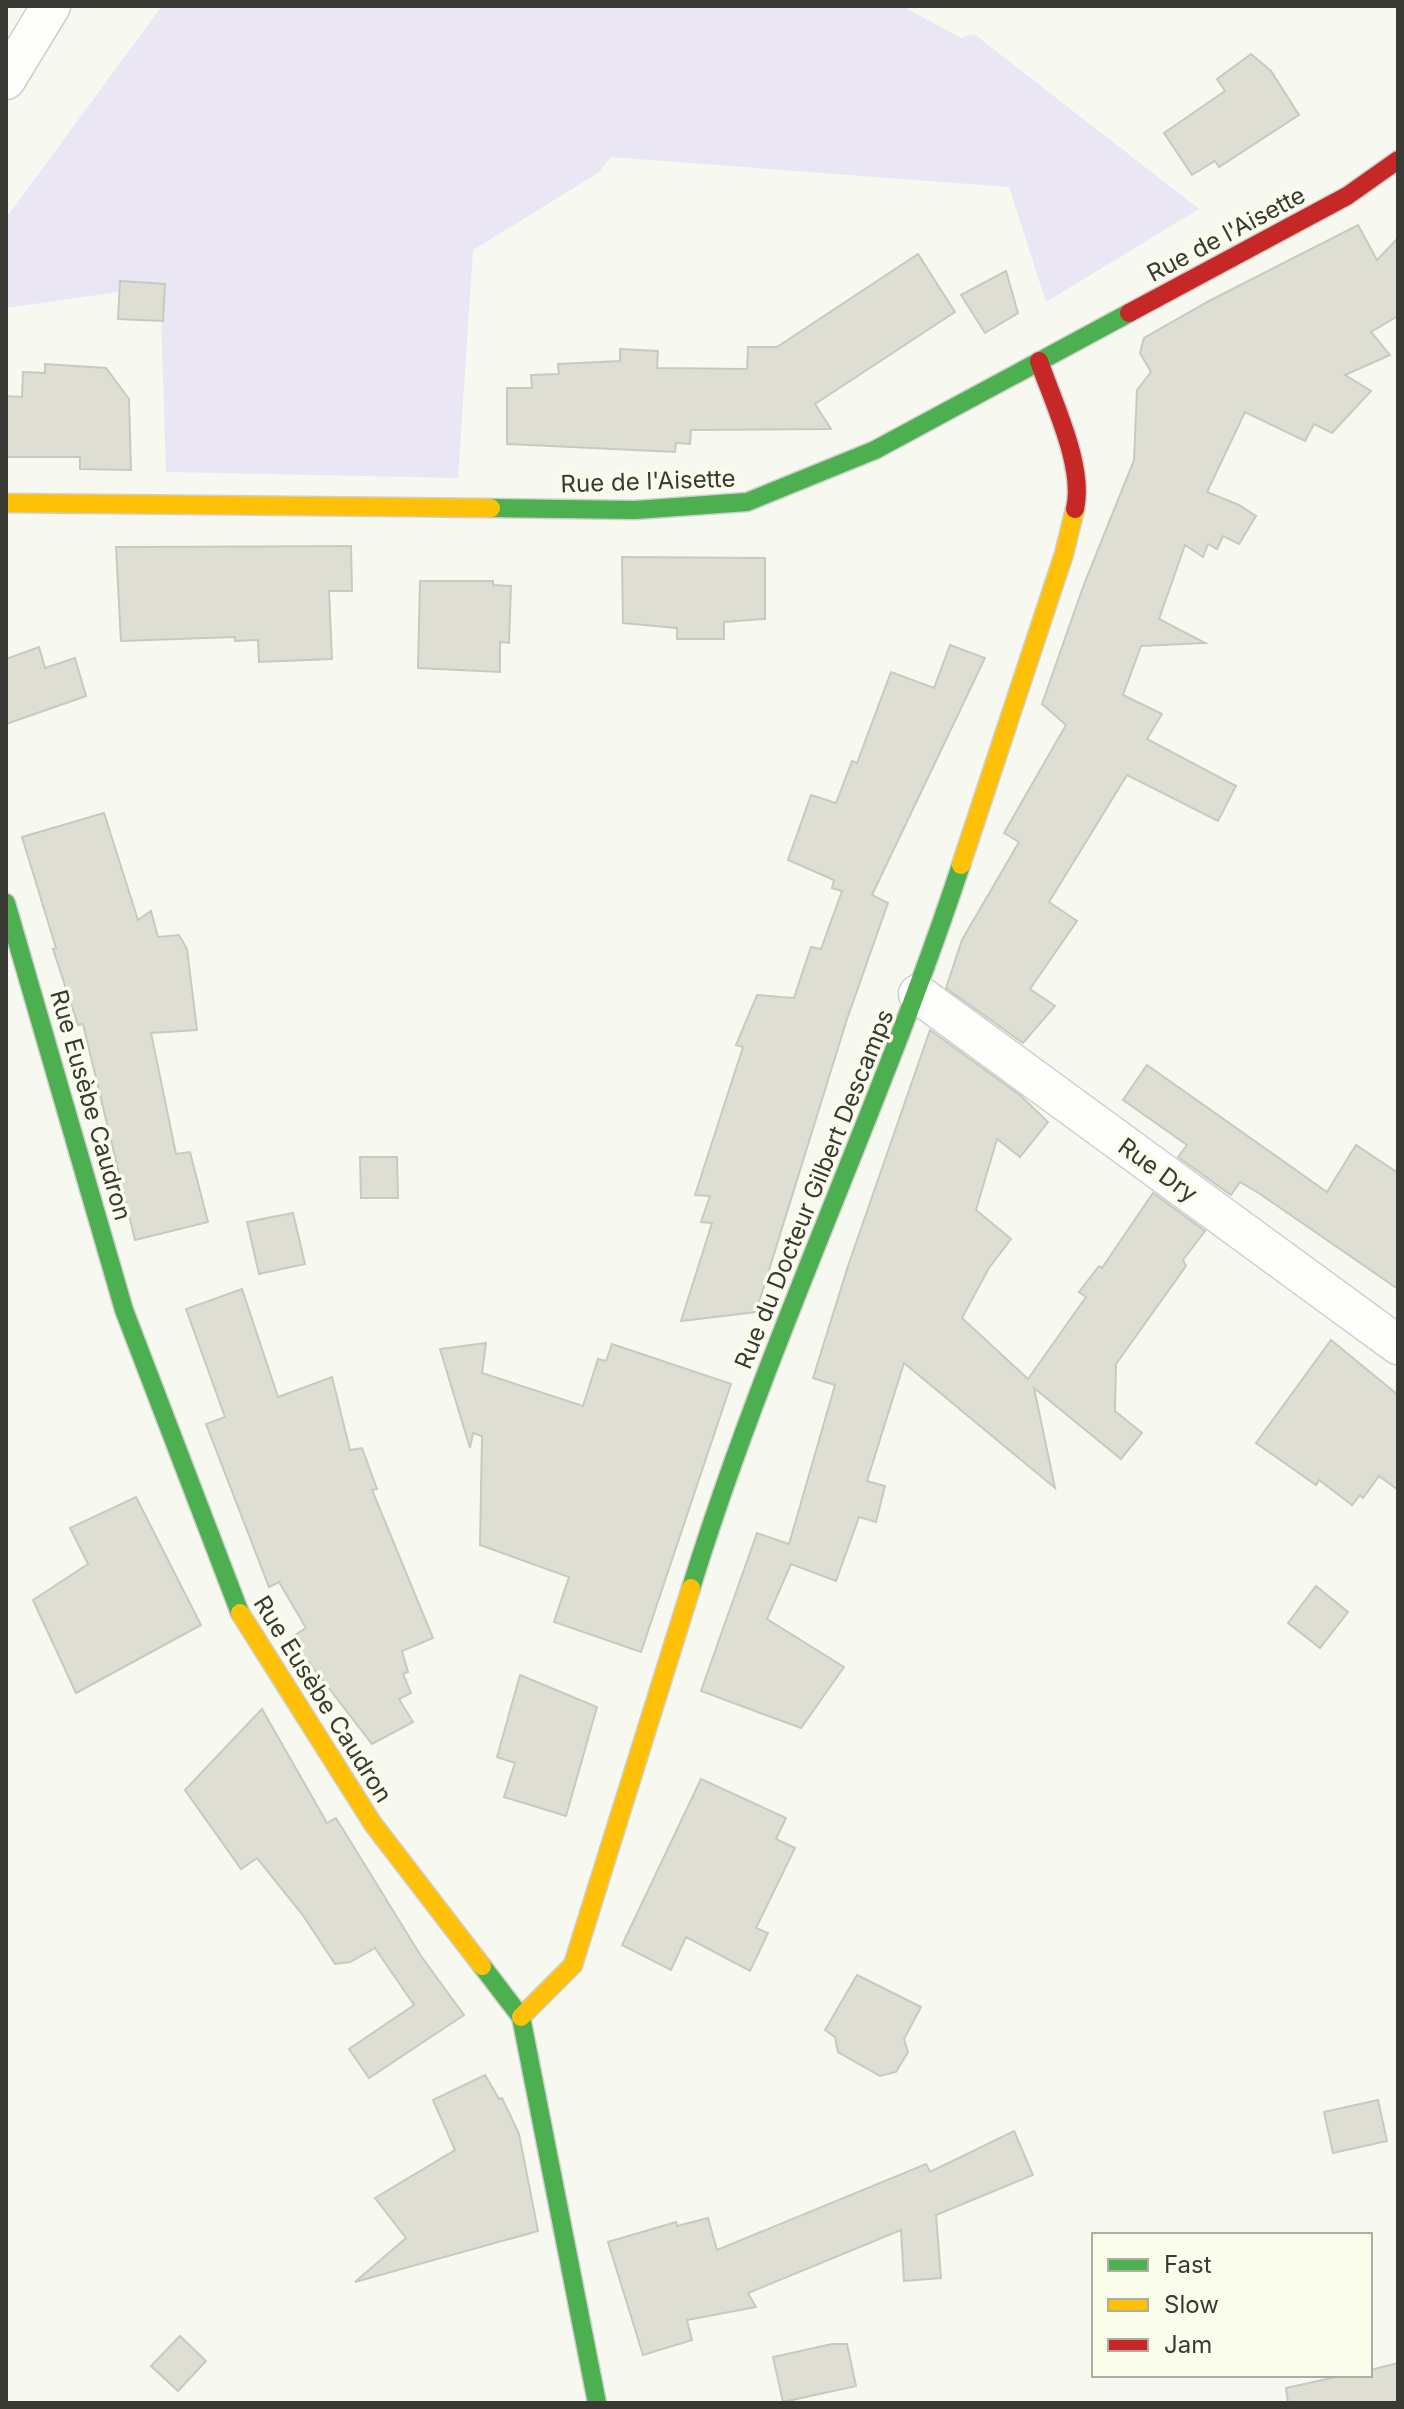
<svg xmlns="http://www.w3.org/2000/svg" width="1404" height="2409" font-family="Inter,sans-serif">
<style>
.green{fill:#ebe6f3}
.building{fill:#dedfd2;stroke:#c8c9c3;stroke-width:2}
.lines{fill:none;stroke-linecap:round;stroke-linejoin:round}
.street-casing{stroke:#cfd0ca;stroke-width:41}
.fast-casing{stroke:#cfd0ca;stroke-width:21}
.slow-casing{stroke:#cfd0ca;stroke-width:21}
.jam-casing{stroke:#cfd0ca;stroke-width:21}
.street{stroke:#fefefd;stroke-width:38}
.fast{stroke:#4caf50;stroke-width:18}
.slow{stroke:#ffc107;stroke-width:18}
.jam{stroke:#c62828;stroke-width:18}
.labels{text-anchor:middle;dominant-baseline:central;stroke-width:7;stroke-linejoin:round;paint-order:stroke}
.street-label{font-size:24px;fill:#393a34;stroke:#fafcec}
</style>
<rect width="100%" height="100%" fill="#f7f8f0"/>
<polygon class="green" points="162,6 902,6 961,38 974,34 1199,209 1046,302 1009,187 611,157 598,173 473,250 458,478 166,472 160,286 6,308 6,218"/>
<g class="building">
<polygon points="1251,54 1271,71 1299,115 1219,167 1215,161 1192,175 1164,133 1225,91 1217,79"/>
<polygon points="1358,225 1377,260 1398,238 1398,316 1371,332 1390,355 1345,375 1371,391 1332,433 1314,424 1305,441 1245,412 1207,492 1239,505 1256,516 1239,544 1223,536 1217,549 1208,544 1203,557 1185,545 1159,619 1205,643 1141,646 1123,695 1162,714 1147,739 1236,786 1218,821 1127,775 1049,902 1077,921 1030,989 1055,1006 1023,1043 946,988 962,940 1019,842 1004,833 1066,725 1042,704 1083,587 1134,460 1137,390 1151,372 1140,353 1144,338 1211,300"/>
<polygon points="918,254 955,312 815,404 831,429 691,430 690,444 676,443 675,452 507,444 507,388 532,388 531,375 559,374 558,364 620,361 620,349 658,351 657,368 747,369 748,347 777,347"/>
<polygon points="1006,271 1018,313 985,333 961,295"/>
<polygon points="120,281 165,284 163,321 118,319"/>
<polygon points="45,364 106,368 129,399 131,470 80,469 80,457 6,457 6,396 22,397 23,372 45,373"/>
<polygon points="351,546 352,591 329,591 332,659 259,662 258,640 235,641 235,637 121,641 116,547"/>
<polygon points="622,557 765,558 765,619 724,622 724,639 677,639 677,628 623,623"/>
<polygon points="420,581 493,581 493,585 511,586 509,643 500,642 500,672 418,668"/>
<polygon points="950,645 985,658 872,895 888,903 847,1019 756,1312 681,1321 712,1223 701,1222 710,1196 695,1195 743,1047 736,1045 757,995 794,998 811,947 821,949 842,891 832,888 834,880 788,860 811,795 836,803 852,761 857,763 891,672 934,688"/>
<polygon points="39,647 45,668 75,658 86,696 6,724 6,659"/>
<polygon points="104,813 138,920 151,911 158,937 179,935 187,949 197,1030 151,1033 176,1154 190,1152 208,1222 135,1240 83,1024 78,1025 53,949 56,948 22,837"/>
<polygon points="930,1030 1021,1096 1048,1122 1020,1157 997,1139 976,1210 1011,1239 989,1268 962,1318 1028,1379 1086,1297 1079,1292 1099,1266 1102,1268 1153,1193 1205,1231 1183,1260 1186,1266 1116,1364 1115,1411 1142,1433 1121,1459 1034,1388 1055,1488 904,1363 867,1481 885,1486 876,1522 859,1517 836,1581 791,1564 767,1619 844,1667 801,1728 701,1691 757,1533 789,1544 835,1385 813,1378 848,1266"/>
<polygon points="1147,1065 1327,1192 1356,1145 1398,1173 1398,1289 1260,1194 1240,1182 1231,1195 1178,1157 1187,1145 1123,1100"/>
<polygon points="360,1157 397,1157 398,1198 361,1198"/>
<polygon points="293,1213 305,1264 259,1274 247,1222"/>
<polygon points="242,1289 278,1397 332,1377 350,1450 362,1448 377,1489 372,1490 433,1638 402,1651 408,1672 403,1674 411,1693 399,1699 413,1722 372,1744 290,1638 306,1628 279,1582 269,1587 206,1424 225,1417 186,1309"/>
<polygon points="1331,1340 1398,1395 1398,1490 1379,1476 1363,1498 1360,1495 1352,1505 1319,1480 1316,1485 1256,1443"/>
<polygon points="486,1343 482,1373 583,1406 598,1359 606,1361 612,1344 731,1384 641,1652 554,1622 569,1577 480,1545 482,1436 473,1433 470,1448 440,1349"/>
<polygon points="136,1497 201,1625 76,1693 33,1600 88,1564 70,1528"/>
<polygon points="1316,1586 1348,1612 1320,1648 1288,1623"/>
<polygon points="520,1675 597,1707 566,1816 504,1797 515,1763 497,1757"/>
<polygon points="262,1709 327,1823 336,1818 421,1956 464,2015 369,2078 349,2049 414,2005 375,1948 350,1962 335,1964 302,1914 257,1858 241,1869 185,1790"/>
<polygon points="701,1779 786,1818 776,1839 795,1848 756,1928 768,1933 750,1971 686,1937 671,1970 622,1945"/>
<polygon points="857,1975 921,2007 904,2039 908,2052 896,2072 880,2076 838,2052 835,2037 825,2030"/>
<polygon points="485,2075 499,2099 502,2098 519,2134 538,2231 355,2282 406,2238 375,2198 455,2150 433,2100"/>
<polygon points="1378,2100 1387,2141 1333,2153 1324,2112"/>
<polygon points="1014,2131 1033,2175 936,2215 941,2278 904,2281 901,2230 748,2293 756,2307 687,2320 692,2340 643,2355 608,2242 676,2222 677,2226 708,2218 717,2250 926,2164 930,2172"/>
<polygon points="180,2336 206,2361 178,2391 151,2366"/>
<polygon points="832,2344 847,2344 856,2386 783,2402 773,2357"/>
<polygon points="1398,2363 1398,2403 1288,2403 1286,2388 1345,2375 1370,2375 1370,2370"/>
</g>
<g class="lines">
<g class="street-casing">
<g id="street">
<polyline points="6,80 51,6"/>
<polyline points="918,994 1398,1345"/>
</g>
</g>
<g class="fast-casing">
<g id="fast">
<polyline points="491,508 635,510 747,502 875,450 1129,313"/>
<polyline points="6,903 124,1310 240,1613"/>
<path d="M691,1588C767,1342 880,1110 961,865"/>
<polyline points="482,1966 521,2017 597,2403"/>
</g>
</g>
<g class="slow-casing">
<g id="slow">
<polyline points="6,503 491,508"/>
<polyline points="961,865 1064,554 1075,509"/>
<polyline points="240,1613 373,1824 482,1966"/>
<polyline points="521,2017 573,1965 691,1588"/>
</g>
</g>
<g class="jam-casing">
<g id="jam">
<polyline points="1129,313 1347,196 1398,160"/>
<path d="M1039,361C1053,402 1085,467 1075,509"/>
</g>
</g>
<use href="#street" class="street"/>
<use href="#fast" class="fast"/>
<use href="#slow" class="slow"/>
<use href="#jam" class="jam"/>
</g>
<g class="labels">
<g class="street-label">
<text transform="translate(1226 234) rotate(-28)">Rue de l'Aisette</text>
<text transform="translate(648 481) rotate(-2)">Rue de l'Aisette</text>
<text transform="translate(91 1105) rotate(74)">Rue Eusèbe Caudron</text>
<text transform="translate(1158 1170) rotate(36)">Rue Dry</text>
<text transform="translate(814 1189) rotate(-68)">Rue du Docteur Gilbert Descamps</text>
<text transform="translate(323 1699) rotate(58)">Rue Eusèbe Caudron</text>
</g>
</g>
<rect width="1404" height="2409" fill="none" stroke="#393a34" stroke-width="16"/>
<rect x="1092" y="2233" width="280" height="144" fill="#fafcec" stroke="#adaea2" stroke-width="2"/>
<rect x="1108" y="2259" width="40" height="12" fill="#4caf50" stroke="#adaea2" stroke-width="2"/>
<text x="1164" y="2273" font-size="24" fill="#393a34">Fast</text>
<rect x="1108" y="2299" width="40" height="12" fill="#ffc107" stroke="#adaea2" stroke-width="2"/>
<text x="1164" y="2313" font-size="24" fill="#393a34">Slow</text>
<rect x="1108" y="2339" width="40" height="12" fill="#c62828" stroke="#adaea2" stroke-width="2"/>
<text x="1164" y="2353" font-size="24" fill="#393a34">Jam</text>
</svg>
